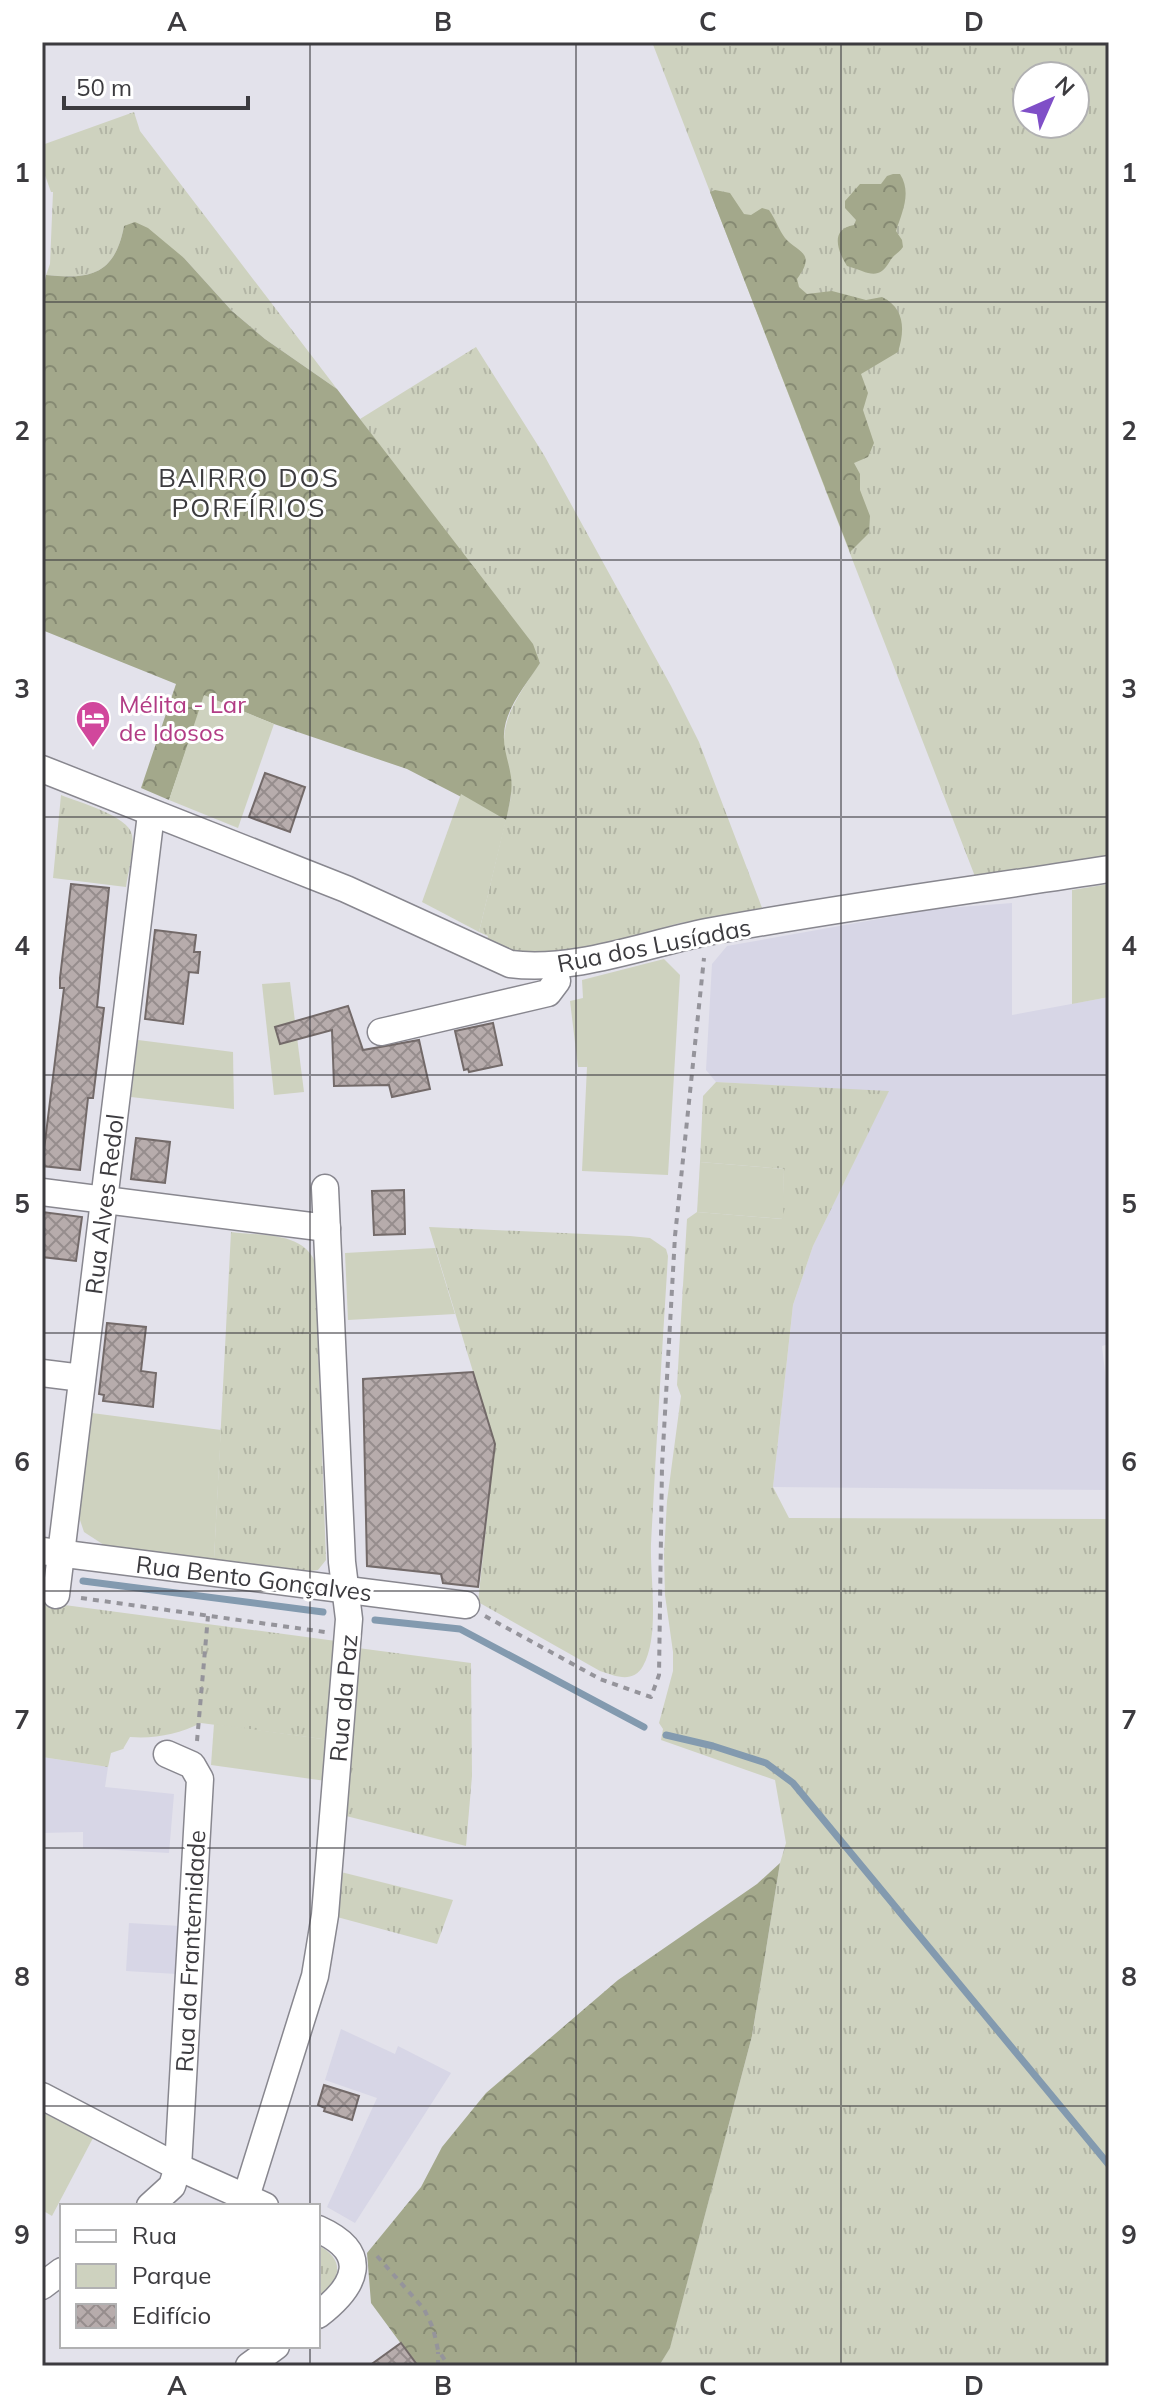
<svg xmlns="http://www.w3.org/2000/svg" width="1151" height="2408" font-family="Mulish,sans-serif">
<style>
.built{fill:#d7d6e6}
.grass{fill:url(#grass-tufts);fill-rule:evenodd}
.forest{fill:url(#forest-crowns)}
.green{fill:#ced2bf}
.lines{fill:none;stroke-linecap:round;stroke-linejoin:round}
.stream{stroke:#839aaf;stroke-width:7}
.building{fill:url(#building-cross-hatch);stroke:#736a69;stroke-width:2}
.street-casing{stroke:#88878f;stroke-width:29}
.path{stroke:#95949b;stroke-width:4;stroke-dasharray:6 6;stroke-linecap:butt}
.street{stroke:#fff;stroke-width:26}
.grid{fill:none;stroke:#3c3b3f;stroke-width:2;stroke-opacity:0.55}
.labels{text-anchor:middle;dominant-baseline:central;stroke-width:6;stroke-linejoin:round;paint-order:stroke}
.hotel-label{font-size:24px;fill:#b23c85;stroke:#fff;text-anchor:start}
.street-label{font-size:24px;fill:#3c3b3f;stroke:#fff}
.neighbourhood-label{font-size:26px;letter-spacing:2px;fill:#3c3b3f;stroke:#fff}
.neatline{fill:none;stroke:#3c3b3f;stroke-width:3}
.grid-label{font-size:26px;text-anchor:middle;font-weight:bold;fill:#3c3b3f}
</style>
<defs>
<pattern id="grass-tufts" width="24" height="20" patternUnits="userSpaceOnUse" patternTransform="scale(2)"><rect width="24" height="20" fill="#ced2bf"/><path d="M3 7l-1-3M5 7V3M7 7l1-3M15 17l-1-3M17 17v-4M19 17l1-3" fill="none" stroke="#b2b5a5"/></pattern>
<pattern id="forest-crowns" width="20" height="18" patternUnits="userSpaceOnUse" patternTransform="scale(2)"><rect width="20" height="18" fill="#a3a88b"/><path d="M2 6a3 3 0 1 1 6 0M12 15a3 3 0 1 1 6 0" fill="none" stroke="#868a73"/></pattern>
<pattern id="building-cross-hatch" width="8" height="8" patternUnits="userSpaceOnUse" patternTransform="scale(2)"><rect width="8" height="8" fill="#b7acac"/><path d="M0 0l8 8M0 8l8-8" fill="none" stroke="#968d8d"/></pattern>
</defs>
<rect width="100%" height="100%" fill="#e3e2eb"/>
<g class="built">
<polygon points="1012,903 1012,1015 1109,997 1109,1344 1102,1346 1109,1408 1109,1490 773,1487 793,1305 813,1246 888,1092 716,1082 706,1070 712,964 727,946 935,909"/>
<polygon points="42,1757 108,1767 105,1787 174,1794 169,1853 83,1848 83,1832 42,1833"/>
<polygon points="129,1923 180,1926 177,1974 126,1971"/>
<polygon points="341,2029 395,2054 398,2046 451,2073 355,2223 327,2207 377,2098 325,2080"/>
</g>
<g class="grass">
<path d="M652,42H1109V855L976,879ZM1027,76H1075V124H1027Z"/>
<path d="M134,112L140,131L337,389L265,339L232,311L184,258L124,226C115,274 91,280 46,275L50,264L53,192H51L42,167V145Z"/>
<path d="M476,347L544,455L671,686L699,742L764,913L680,923L575,953L518,955L487,940L488,936L479,932L511,797C512,778 506,765 504,747C502,714 523,690 540,662L360,419Z"/>
<path d="M61,795C78,802 129,816 132,835C135,851 128,871 126,887L53,878Z"/>
<polygon points="716,1082 889,1091 813,1246 793,1305 773,1487 789,1518 1109,1519 1109,2366 659,2366 670,2347 752,2036 780,1863 786,1843 775,1780 661,1740 663,1729 659,1723 673,1671 673,1652 665,1595 664,1555 667,1501 681,1396 677,1385 687,1219 697,1212 782,1219 784,1169 700,1162 703,1096"/>
<path d="M429,1227L630,1236L650,1238L666,1249L668,1256C662,1352 656,1448 651,1544C650,1579 660,1636 643,1666C633,1684 615,1676 600,1671L478,1602L495,1444Z"/>
<path d="M231,1232C258,1236 303,1231 315,1262L326,1560L318,1570L311,1571L214,1559Z"/>
<path d="M42,1602L336,1641L330,1740L201,1723C179,1734 155,1739 130,1737L123,1749L111,1753L108,1767L42,1757Z"/>
<polygon points="358,1648 471,1663 472,1776 466,1846 346,1816"/>
<polygon points="341,1872 453,1900 437,1944 337,1917"/>
<path d="M318,2245C346,2260 341,2280 318,2297Z"/>
</g>
<g class="forest">
<path d="M893,174H900C912,193 902,212 896,231L902,240L903,247C899,253 893,255 890,261C878,282 868,272 847,266C837,250 830,229 854,225L856,220L845,208V201L860,184H881L887,176Z"/>
<path d="M715,190L730,193L744,214L751,215L762,208L769,210C775,218 779,230 785,238C798,253 817,252 797,279L799,287L807,294L832,291L866,300L882,297C905,308 905,330 898,352L861,374L868,393L863,410L874,443L868,457L854,463L860,474V490L870,516L869,533L850,552L710,192Z"/>
<path d="M135,222L148,228L184,258L232,311L265,339L337,389L533,644L540,663C527,684 505,708 504,734C503,749 509,762 511,777C513,791 509,806 506,820L407,769L274,724L205,696L169,800L141,788L176,684L42,630V297L46,275C91,280 115,274 124,226Z"/>
<polygon points="780,1863 752,2036 670,2348 659,2366 407,2366 413,2360 371,2303 367,2253 421,2187 442,2147 486,2093 618,1980 757,1884"/>
</g>
<g class="green">
<polygon points="204,695 274,724 238,828 169,800"/>
<polygon points="461,794 506,820 479,932 422,902"/>
<polygon points="1109,884 1109,997 1072,1004 1072,890"/>
<polygon points="664,959 680,975 668,1175 582,1171 587,1067 578,1067 570,1001 583,998 582,980"/>
<polygon points="290,982 304,1092 274,1095 262,984"/>
<polygon points="138,1040 233,1052 234,1109 131,1097"/>
<polygon points="700,1162 784,1169 783,1219 697,1212"/>
<polygon points="435,1248 455,1314 348,1320 345,1253"/>
<polygon points="92,1413 221,1430 214,1559 104,1545 84,1532 79,1517"/>
<polygon points="214,1724 330,1740 326,1781 211,1765"/>
<polygon points="42,2112 93,2138 52,2216 42,2210"/>
</g>
<g class="lines">
<g class="stream">
<polyline points="83,1581 323,1612"/>
<polyline points="375,1620 460,1629 644,1727"/>
<polyline points="666,1735 713,1746 766,1763 793,1783 1109,2165"/>
</g>
</g>
<g class="building">
<polygon points="265,773 305,787 290,832 249,817"/>
<polygon points="71,884 109,888 97,1007 104,1008 100,1040 93,1098 88,1098 80,1170 42,1166 64,988 60,988 60,978"/>
<polygon points="155,930 196,935 194,952 200,952 198,973 189,972 183,1024 145,1019"/>
<polygon points="348,1006 363,1050 419,1040 430,1089 392,1097 389,1085 334,1086 332,1030 280,1044 275,1027"/>
<polygon points="493,1023 502,1065 469,1072 468,1069 464,1070 455,1031"/>
<polygon points="136,1138 170,1142 165,1183 131,1179"/>
<polygon points="404,1190 405,1234 374,1235 372,1191"/>
<polygon points="42,1212 82,1217 76,1261 42,1257"/>
<polygon points="107,1323 146,1327 141,1371 156,1373 153,1407 103,1401 104,1395 99,1394"/>
<polygon points="473,1372 495,1444 478,1587 443,1583 441,1574 367,1566 363,1379"/>
<polygon points="324,2085 359,2096 352,2120 324,2111 325,2108 318,2105"/>
<polygon points="401,2343 418,2366 369,2366"/>
</g>
<g class="lines">
<g class="street-casing">
<g id="street">
<path d="M42,769L346,889L510,964C576,972 642,945 707,932C840,907 975,890 1109,869"/>
<polyline points="381,1032 548,993 557,981 553,966"/>
<polyline points="42,1192 327,1228"/>
<polyline points="42,1373 82,1378"/>
<polyline points="42,1551 466,1605"/>
<polyline points="56,1595 151,814"/>
<polyline points="42,2096 178,2167 265,2206"/>
<polyline points="246,2197 315,1976 325,1915 349,1619 342,1562 325,1188"/>
<polyline points="150,2206 172,2186 178,2167 200,1779 192,1765 167,1754"/>
<path d="M318,2229C372,2253 356,2286 318,2315"/>
<polyline points="42,2286 62,2271"/>
<polyline points="249,2366 276,2346"/>
</g>
</g>
<g class="path">
<polyline points="81,1598 325,1632"/>
<polyline points="485,1616 600,1679 651,1697 659,1675 662,1466 675,1236 704,958"/>
<polyline points="197,1741 208,1616"/>
<polyline points="377,2256 424,2309 433,2328 438,2350 449,2366"/>
<polyline points="438,2366 438,2352"/>
</g>
<use href="#street" class="street"/>
</g>
<path class="grid" d="M310,42V2206M576,42V2366M841,42V2366M42,302H1109M42,560H1109M42,817H1109M42,1075H1109M42,1333H1109M42,1591H1109M42,1848H1109M42,2106H1109M310,2346V2366"/>
<defs>
<g id="hotel-pin" transform="scale(1.8)"><path d="M0 17L-7.5 6A9.5 9.5 0 1 1 7.5 6Z" fill="#d1479c" stroke="#fff"/><path d="M-6-4.5h1.5V1H6V5H4.5V3h-9V5H-6ZM-4 0a1.8 1.8 0 1 1 3.6 0ZM.5 0V-2.5h3Q6-2.5 6 0Z" fill="#fff"/></g>
</defs>
<g fill-rule="evenodd">
<use href="#hotel-pin" x="93" y="718"/>
</g>
<g class="labels">
<g class="hotel-label">
<text x="119" y="704">Mélita - Lar<tspan x="119" dy="28">de Idosos</tspan></text>
</g>
<g class="street-label">
<text transform="translate(654 945) rotate(-11)">Rua dos Lusíadas</text>
<text transform="translate(104 1204) rotate(-83)">Rua Alves Redol</text>
<text transform="translate(254 1578) rotate(7)">Rua Bento Gonçalves</text>
<text transform="translate(343 1698) rotate(-85)">Rua da Paz</text>
<text transform="translate(190 1951) rotate(-87)">Rua da Franternidade</text>
</g>
<g class="neighbourhood-label">
<text x="249" y="477">BAIRRO DOS<tspan x="249" dy="30">PORFÍRIOS</tspan></text>
</g>
</g>
<rect width="1151" height="2408" fill="none" stroke="#ffffff" stroke-width="88"/>
<rect x="60" y="2204" width="260" height="144" fill="#ffffff" stroke="#b1b1b2" stroke-width="2"/>
<rect x="76" y="2230" width="40" height="12" fill="#ffffff" stroke="#b1b1b2" stroke-width="2"/>
<text x="132" y="2244" font-size="24" fill="#3c3b3f">Rua</text>
<rect x="76" y="2264" width="40" height="24" fill="#ced2bf" stroke="#b1b1b2" stroke-width="2"/>
<text x="132" y="2284" font-size="24" fill="#3c3b3f">Parque</text>
<rect x="76" y="2304" width="40" height="24" fill="url(#building-cross-hatch)" stroke="#b1b1b2" stroke-width="2"/>
<text x="132" y="2324" font-size="24" fill="#3c3b3f">Edifício</text>
<g transform="translate(1051 100) rotate(45)"><circle r="38" fill="#ffffff" stroke="#b1b1b2" stroke-width="2"/>
<path d="M0-6L14 30L0 20L-14 30Z" fill="#7f4fc7"/>
<text y="-12" font-size="22" font-weight="bold" text-anchor="middle" fill="#3c3b3f">N</text>
</g>
<path d="M64 96v12h184v-12" fill="none" stroke="#3c3b3f" stroke-width="4"/>
<text x="76" y="96" font-size="24" fill="#3c3b3f" stroke="#ffffff" stroke-width="6" paint-order="stroke">50 m</text>
<rect x="44" y="44" width="1063" height="2320" class="neatline"/>
<g class="grid-label">
<text x="177" y="31">A</text>
<text x="443" y="31">B</text>
<text x="708" y="31">C</text>
<text x="974" y="31">D</text>
<text x="22" y="182">1</text>
<text x="1129" y="182">1</text>
<text x="22" y="440">2</text>
<text x="1129" y="440">2</text>
<text x="22" y="698">3</text>
<text x="1129" y="698">3</text>
<text x="22" y="955">4</text>
<text x="1129" y="955">4</text>
<text x="22" y="1213">5</text>
<text x="1129" y="1213">5</text>
<text x="22" y="1471">6</text>
<text x="1129" y="1471">6</text>
<text x="22" y="1729">7</text>
<text x="1129" y="1729">7</text>
<text x="22" y="1986">8</text>
<text x="1129" y="1986">8</text>
<text x="22" y="2244">9</text>
<text x="1129" y="2244">9</text>
<text x="177" y="2395">A</text>
<text x="443" y="2395">B</text>
<text x="708" y="2395">C</text>
<text x="974" y="2395">D</text>
</g>
</svg>
